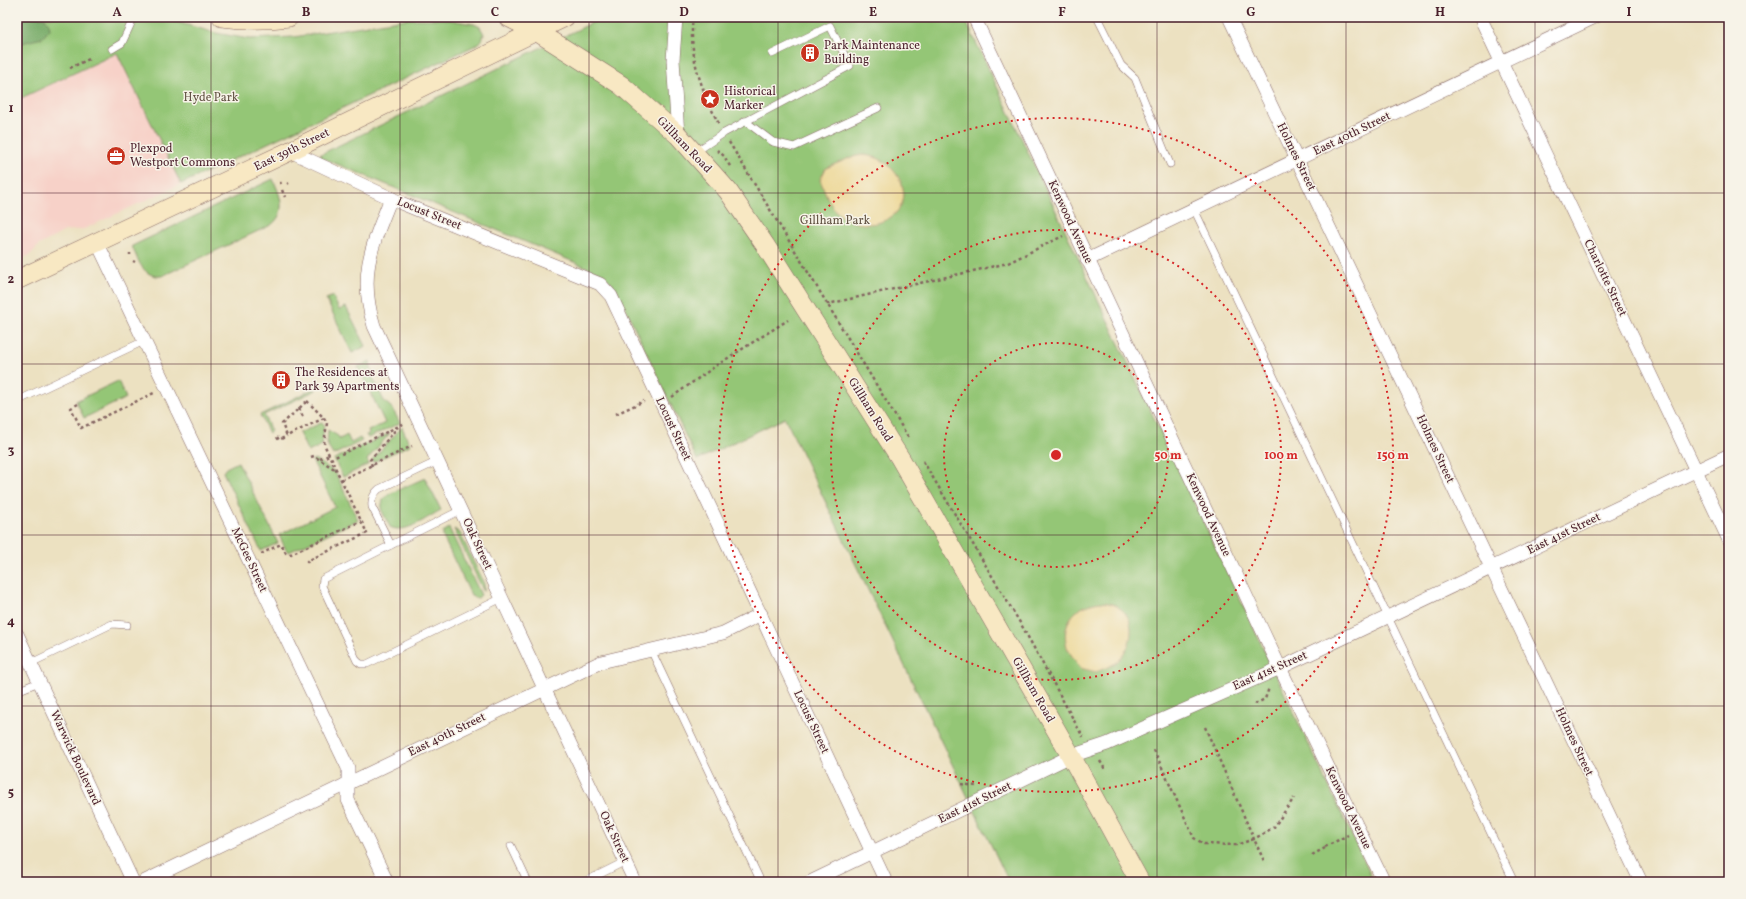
<svg xmlns="http://www.w3.org/2000/svg" width="1746" height="899" font-family="Vollkorn,serif">
<style>
.built{fill:#f7d1c8}
.green{fill:#94c676;stroke:#6f7250}
.forest{fill:#77ab67;stroke:#606549}
.sand{fill:#eeda9e;stroke:#9c7c64}
.lines{fill:none;stroke-linecap:round;stroke-linejoin:round}
.service-casing{stroke:#836360;stroke-width:8}
.minor-casing{stroke:#836360;stroke-width:14}
.secondary-casing{stroke:#836360;stroke-width:20}
.path{stroke:#836360;stroke-width:2.5;stroke-dasharray:3 3;stroke-linecap:butt}
.service{stroke:#fff;stroke-width:7}
.minor{stroke:#fff;stroke-width:13}
.secondary{stroke:#f8e8c3;stroke-width:19}
.grid{fill:none;stroke:#4a1f2b;stroke-width:1;stroke-opacity:0.55}
.ring{fill:none;stroke:#d62828;stroke-width:2;stroke-dasharray:2 4}
.labels{text-anchor:middle;dominant-baseline:central;stroke-width:3;stroke-linejoin:round;paint-order:stroke}
.poi-label{font-size:12px;fill:#4a1f2b;stroke:#f7f3e8;text-anchor:start}
.park-label{font-size:12px;fill:#605142;stroke:#f7f3e8}
.street-label{font-size:12px;fill:#4a1f2b;stroke:#f7f3e8}
.centre{fill:#d62828;stroke:#f7f3e8;stroke-width:2}
.ring-label{font-size:12px;text-anchor:middle;font-weight:bold;fill:#d62828;stroke:#f7f3e8;stroke-width:3;stroke-linejoin:round;paint-order:stroke}
.neatline{fill:none;stroke:#4a1f2b;stroke-width:1.5}
.grid-label{font-size:13px;text-anchor:middle;font-weight:bold;fill:#4a1f2b}
</style>
<rect width="100%" height="100%" fill="#f7f3e8"/>
<filter id="ink" filterUnits="userSpaceOnUse"><feTurbulence type="fractalNoise" baseFrequency=".025" numOctaves="2"/><feDisplacementMap in="SourceGraphic" scale="8" xChannelSelector="R" yChannelSelector="G"/><feConvolveMatrix kernelMatrix="1 2 1 2 8 2 1 2 1" color-interpolation-filters="sRGB"/></filter>
<filter id="wash" filterUnits="userSpaceOnUse"><feTurbulence type="fractalNoise" baseFrequency=".012" numOctaves="4" result="noise"/><feDisplacementMap in="SourceGraphic" scale="16" xChannelSelector="R" yChannelSelector="G"/><feGaussianBlur stdDeviation="0.9" result="paint"/><feColorMatrix in="noise" values="0 0 0 0 0 0 0 0 0 0 0 0 0 0 0 0 0 1.4 0 .05"/><feComposite in="paint" operator="in"/></filter>
<g filter="url(#wash)">
<rect width="100%" height="100%" fill="#ece1c1"/>
<polygon class="built" points="117,53 181,184 84,229 65,231 39,245 30,255 17,261 17,100"/>
<g class="green">
<polygon points="17,17 159,17 216,33 249,39 294,37 405,19 445,19 474,24 480,27 484,34 482,40 474,46 181,184 117,53 17,100"/>
<polygon points="604,17 964,17 1374,882 1009,882 785,418 697,460 616,288 603,274 320,157 321,154"/>
<path d="M273,179C280,195 288,212 271,225L162,276C143,278 138,260 132,246Z"/>
<polygon points="333,296 339,310 346,307 366,346 352,353 326,299"/>
<polygon points="370,361 372,376 384,401 392,408 400,423 368,438 366,435 369,434 368,431 385,423 358,367"/>
<polygon points="118,381 126,398 84,418 76,401"/>
<polygon points="315,388 316,390 264,415 271,431 269,433 260,415"/>
<polygon points="321,423 324,424 322,445 308,452 299,433"/>
<polygon points="402,427 410,445 373,462 372,460"/>
<polygon points="328,430 338,436 340,439 347,435 351,443 360,438 362,441 333,455 327,444"/>
<polygon points="390,433 367,460 369,464 343,477 334,459"/>
<polygon points="315,459 335,472 358,520 289,552 286,550 279,535 335,507 312,460"/>
<polygon points="238,462 278,543 261,551 223,472 226,468"/>
<path d="M425,478L441,510C427,517 406,535 390,527L381,509L383,500L389,494Z"/>
<polygon points="449,528 481,595 478,598 474,598 471,595 443,537 443,532"/>
<polygon points="454,529 460,533 484,584 484,592"/>
</g>
<polygon class="forest" points="17,17 44,17 49,24 50,29 42,38 17,44"/>
<g class="sand">
<path d="M862,155C876,156 885,160 894,171C927,212 868,241 838,213C829,205 825,191 820,180L826,168L852,157Z"/>
<path d="M1100,602C1107,603 1113,603 1118,607C1137,618 1133,645 1120,659C1115,665 1103,669 1096,672L1080,668C1076,661 1067,651 1066,643C1062,619 1078,605 1100,602Z"/>
</g>
</g>
<g filter="url(#ink)">
<g class="lines">
<g class="service-casing">
<g id="service">
<polyline points="1097,17 1121,65 1135,78 1170,164"/>
<polyline points="112,49 122,43 134,17"/>
<polyline points="745,121 773,142 794,147 878,108"/>
<polyline points="694,153 724,133 850,66 830,26 772,54"/>
<polyline points="1194,209 1514,882"/>
<polyline points="17,401 144,341"/>
<polyline points="461,510 323,579 322,586 357,661 361,664 367,664 502,598"/>
<path d="M391,545L372,507C371,499 373,494 379,489L438,461"/>
<polyline points="651,650 761,882"/>
<polyline points="31,663 112,624 127,625"/>
<polyline points="17,691 39,682"/>
<polyline points="511,846 528,882"/>
<polyline points="584,882 626,861"/>
</g>
</g>
<g class="minor-casing">
<g id="minor">
<polyline points="676,17 673,60 678,135"/>
<polyline points="974,17 1280,668 1384,882"/>
<polyline points="1229,17 1641,882"/>
<polyline points="1480,17 1729,540"/>
<polyline points="290,151 401,203 600,284 611,296 886,882"/>
<path d="M391,198C372,246 358,274 374,326L635,882"/>
<polyline points="97,242 348,768 348,800 387,882"/>
<polyline points="1087,260 1595,17"/>
<polyline points="17,634 133,882"/>
<polyline points="143,882 601,662 723,633 761,614"/>
<polyline points="810,882 1071,756 1107,744 1280,668 1729,455"/>
</g>
</g>
<g class="secondary-casing">
<g id="secondary">
<path d="M222,17C244,20 266,20 289,17"/>
<polyline points="508,17 536,31 621,85 678,135 728,191 765,245 900,458 1071,756 1140,882"/>
<polyline points="17,280 290,151 565,17"/>
</g>
</g>
<g class="path">
<path d="M693,17C688,54 702,92 719,124"/>
<polyline points="70,68 89,59"/>
<polyline points="729,142 908,437"/>
<polyline points="717,150 724,156 731,168"/>
<polyline points="280,182 281,184"/>
<polyline points="287,184 289,183"/>
<polyline points="282,190 285,197"/>
<polyline points="130,253 130,255"/>
<polyline points="133,261 135,262"/>
<polyline points="827,303 828,304 1008,263 1063,236"/>
<polyline points="672,397 717,365 788,320"/>
<polygon points="307,401 324,418 287,436 282,424"/>
<polyline points="78,404 71,408 81,428 154,393"/>
<polyline points="299,408 303,417"/>
<polyline points="616,414 644,401"/>
<polyline points="324,418 327,423 324,444 331,459"/>
<polyline points="277,437 279,440 287,436"/>
<polyline points="311,457 314,456 336,470"/>
<polyline points="320,459 329,455"/>
<polyline points="923,461 1022,626 1083,737"/>
<polyline points="372,466 370,460 398,427"/>
<polyline points="341,480 412,446"/>
<polyline points="261,554 281,544 286,553 291,554 361,521"/>
<polyline points="308,563 307,561 367,533 331,459 405,423"/>
<polyline points="1255,704 1265,699 1269,688"/>
<polyline points="1205,727 1254,839 1274,827 1294,798"/>
<polyline points="1154,750 1194,838 1204,844 1236,845 1254,839 1264,861"/>
<polyline points="1100,761 1106,771"/>
<polyline points="961,784 976,786"/>
<polyline points="1325,847 1348,835"/>
<polyline points="1312,855 1325,848"/>
</g>
<use href="#service" class="service"/>
<use href="#minor" class="minor"/>
<use href="#secondary" class="secondary"/>
</g>
</g>
<path class="grid" d="M211,17V882M400,17V882M589,17V882M778,17V882M968,17V882M1157,17V882M1346,17V882M1535,17V882M17,193H1729M17,364H1729M17,535H1729M17,706H1729"/>
<g class="ring">
<circle cx="1056" cy="455" r="112"/>
<circle cx="1056" cy="455" r="225"/>
<circle cx="1056" cy="455" r="337"/>
</g>
<defs>
<g id="building-disc" transform="scale(1)"><circle r="9.5" fill="#c8321e" stroke="#f7f3e8"/><path d="M-4-6H4V6H1V3H-1V6H-4ZM-2.5-4.3h1.7v1.8h-1.7ZM.8-4.3h1.7v1.8H.8ZM-2.5-1h1.7V.8h-1.7ZM.8-1h1.7V.8H.8Z" fill="#fff"/></g>
<g id="sight-disc" transform="scale(1)"><circle r="9.5" fill="#c8321e" stroke="#f7f3e8"/><path d="M0-6L1.8-2.2L6-1.7L2.9 1.2L3.7 5.4L0 3.3L-3.7 5.4L-2.9 1.2L-6-1.7L-1.8-2.2Z" fill="#fff"/></g>
<g id="office-disc" transform="scale(1)"><circle r="9.5" fill="#c8321e" stroke="#f7f3e8"/><path d="M-6-3h4V-5.5h4V-3h4V5H-6ZM-1-4.5V-3h2v-1.5ZM-6 0V1H6V0Z" fill="#fff"/></g>
</defs>
<g fill-rule="evenodd">
<use href="#building-disc" x="810" y="53"/>
<use href="#sight-disc" x="710" y="99"/>
<use href="#office-disc" x="116" y="156"/>
<use href="#building-disc" x="281" y="380"/>
</g>
<g class="labels">
<g class="poi-label">
<text x="824" y="46">Park Maintenance<tspan x="824" dy="14">Building</tspan></text>
<text x="724" y="92">Historical<tspan x="724" dy="14">Marker</tspan></text>
<text x="130" y="149">Plexpod<tspan x="130" dy="14">Westport Commons</tspan></text>
<text x="295" y="373">The Residences at<tspan x="295" dy="14">Park 39 Apartments</tspan></text>
</g>
<g class="park-label">
<text x="211" y="98">Hyde Park</text>
<text x="835" y="221">Gillham Park</text>
</g>
<g class="street-label">
<text transform="translate(1352 134) rotate(-26)">East 40th Street</text>
<text transform="translate(684 145) rotate(46)">Gillham Road</text>
<text transform="translate(292 150) rotate(-26)">East 39th Street</text>
<text transform="translate(1296 157) rotate(64)">Holmes Street</text>
<text transform="translate(429 214) rotate(22)">Locust Street</text>
<text transform="translate(1070 222) rotate(65)">Kenwood Avenue</text>
<text transform="translate(1605 278) rotate(64)">Charlotte Street</text>
<text transform="translate(870 410) rotate(58)">Gillham Road</text>
<text transform="translate(673 429) rotate(65)">Locust Street</text>
<text transform="translate(1435 449) rotate(65)">Holmes Street</text>
<text transform="translate(1208 515) rotate(65)">Kenwood Avenue</text>
<text transform="translate(1564 534) rotate(-26)">East 41st Street</text>
<text transform="translate(477 544) rotate(65)">Oak Street</text>
<text transform="translate(249 560) rotate(65)">McGee Street</text>
<text transform="translate(1270 671) rotate(-24)">East 41st Street</text>
<text transform="translate(1033 690) rotate(60)">Gillham Road</text>
<text transform="translate(811 722) rotate(65)">Locust Street</text>
<text transform="translate(447 735) rotate(-26)">East 40th Street</text>
<text transform="translate(1574 742) rotate(65)">Holmes Street</text>
<text transform="translate(75 758) rotate(65)">Warwick Boulevard</text>
<text transform="translate(975 803) rotate(-26)">East 41st Street</text>
<text transform="translate(1348 808) rotate(64)">Kenwood Avenue</text>
<text transform="translate(614 837) rotate(65)">Oak Street</text>
</g>
</g>
<circle cx="1056" cy="455" r="6" class="centre"/>
<g class="ring-label">
<text x="1168" y="459">50 m</text>
<text x="1281" y="459">100 m</text>
<text x="1393" y="459">150 m</text>
</g>
<rect width="1746" height="899" fill="none" stroke="#f7f3e8" stroke-width="44"/>
<rect x="22" y="22" width="1702" height="855" class="neatline"/>
<g class="grid-label">
<text x="117" y="16">A</text>
<text x="306" y="16">B</text>
<text x="495" y="16">C</text>
<text x="684" y="16">D</text>
<text x="873" y="16">E</text>
<text x="1062" y="16">F</text>
<text x="1251" y="16">G</text>
<text x="1440" y="16">H</text>
<text x="1629" y="16">I</text>
<text x="11" y="112">1</text>
<text x="11" y="283">2</text>
<text x="11" y="454">3</text>
<text x="11" y="625">4</text>
<text x="11" y="796">5</text>
</g>
</svg>
